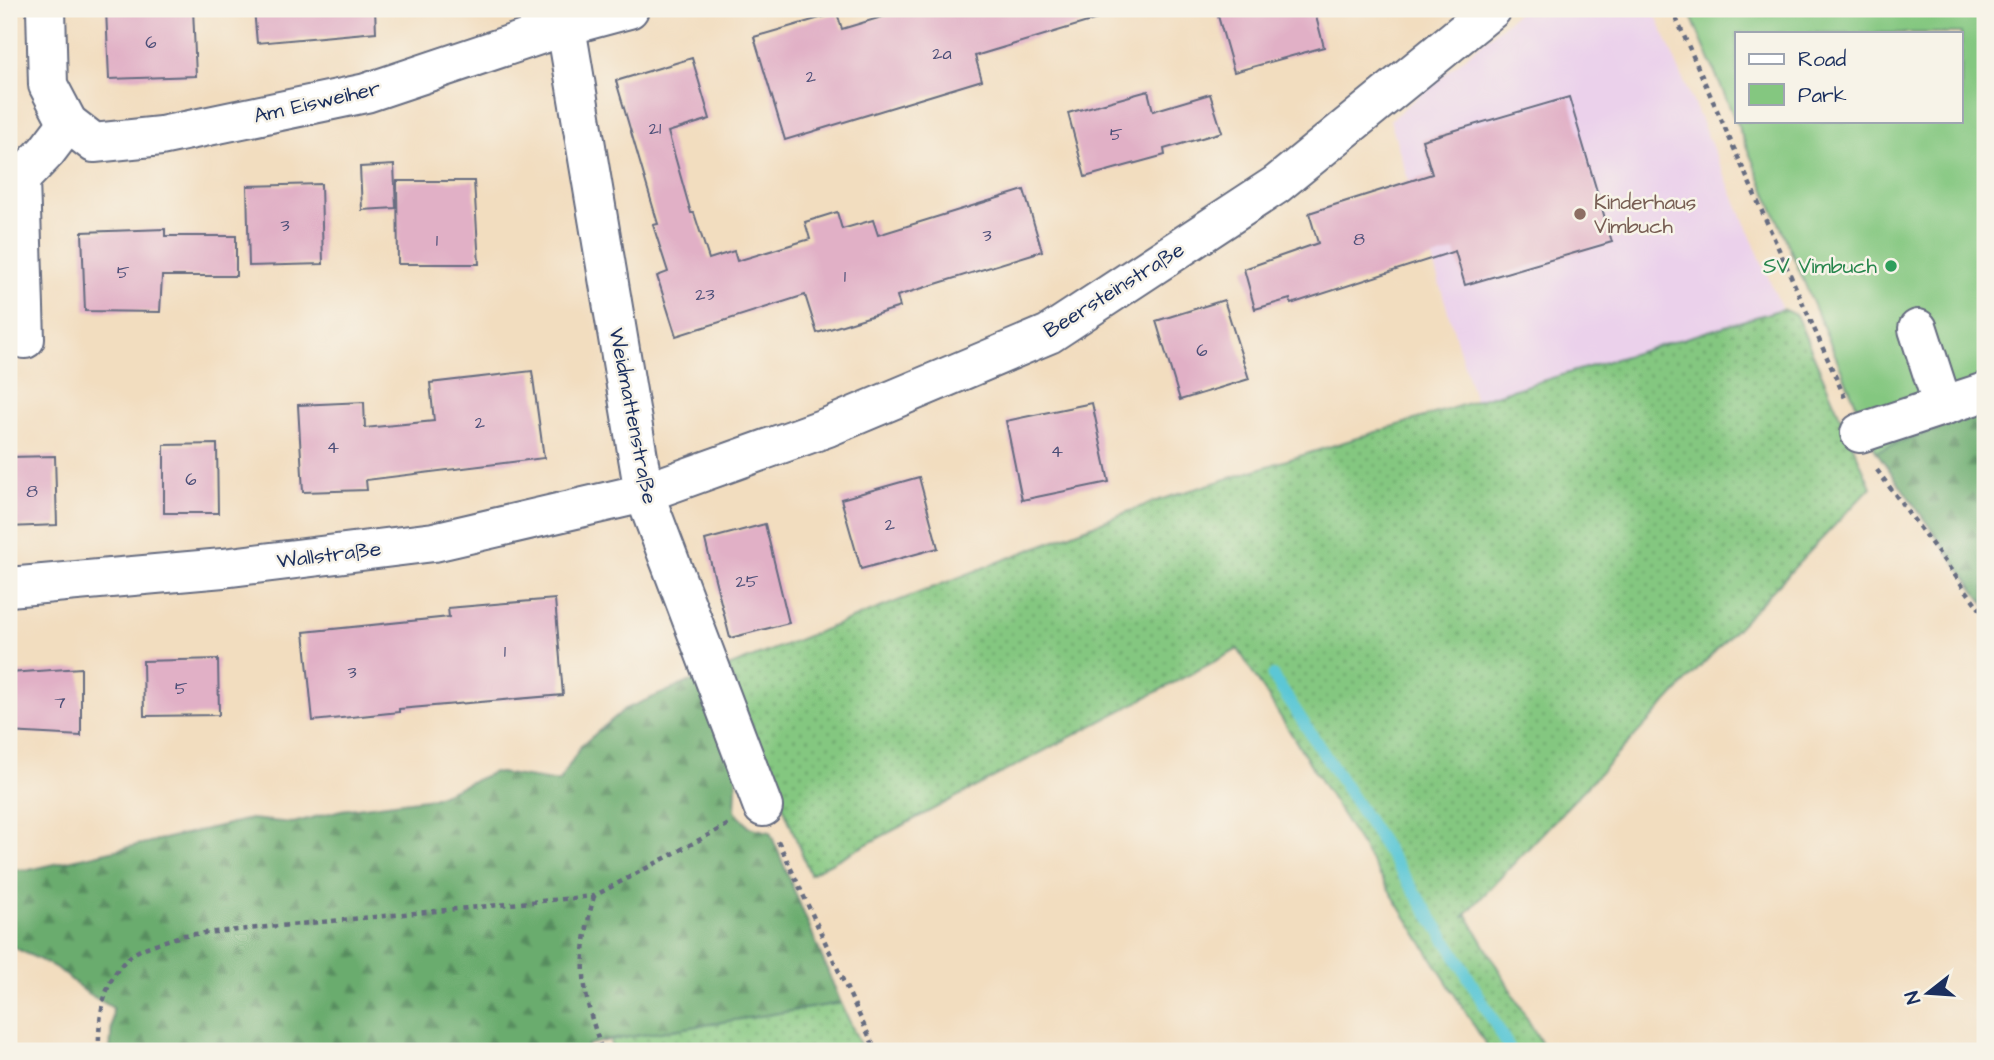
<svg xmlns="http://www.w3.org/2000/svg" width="1994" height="1060" font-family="'Architects Daughter',sans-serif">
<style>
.built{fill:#ebd1eb}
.green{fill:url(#green-dots);stroke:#507b6f;stroke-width:2}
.forest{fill:url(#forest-firs);stroke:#436e66;stroke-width:2}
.pitch{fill:#84c780;stroke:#507b6f;stroke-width:2;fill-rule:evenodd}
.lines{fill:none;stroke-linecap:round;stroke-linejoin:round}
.stream{stroke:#5cc7d5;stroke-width:12}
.building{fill:#e1b0c6}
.minor-casing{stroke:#666c80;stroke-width:42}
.path{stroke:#666c80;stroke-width:4.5;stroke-dasharray:5 5;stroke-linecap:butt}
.minor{stroke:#fff;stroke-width:38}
.education-dot{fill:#8d6e63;stroke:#f7f3e8;stroke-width:2.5}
.leisure-dot{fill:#2e9e5b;stroke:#f7f3e8;stroke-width:2.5}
.labels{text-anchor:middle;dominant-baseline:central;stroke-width:5;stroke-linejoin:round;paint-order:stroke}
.number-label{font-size:18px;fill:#4c4f78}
.street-label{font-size:21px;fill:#1b2f5e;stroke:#f7f3e8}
.education-label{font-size:21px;fill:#785e54;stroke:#f7f3e8;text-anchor:start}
.leisure-label{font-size:21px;fill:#27864d;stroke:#f7f3e8;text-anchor:end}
</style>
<defs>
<pattern id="green-dots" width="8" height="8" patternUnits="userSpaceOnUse" patternTransform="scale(1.75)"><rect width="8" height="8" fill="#84c780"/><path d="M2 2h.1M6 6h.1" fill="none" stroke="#6ba26c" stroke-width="1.8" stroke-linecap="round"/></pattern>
<pattern id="forest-firs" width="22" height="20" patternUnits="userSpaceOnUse" patternTransform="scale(1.75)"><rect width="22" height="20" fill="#6bac6e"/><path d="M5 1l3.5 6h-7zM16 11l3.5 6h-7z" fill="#578c5e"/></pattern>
</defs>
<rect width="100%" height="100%" fill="#f7f3e8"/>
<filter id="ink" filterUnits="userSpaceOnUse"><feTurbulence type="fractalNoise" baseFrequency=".0143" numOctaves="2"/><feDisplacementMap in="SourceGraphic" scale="14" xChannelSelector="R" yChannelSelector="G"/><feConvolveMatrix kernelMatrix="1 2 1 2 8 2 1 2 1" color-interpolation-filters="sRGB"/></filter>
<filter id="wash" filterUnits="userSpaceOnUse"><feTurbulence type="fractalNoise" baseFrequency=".00686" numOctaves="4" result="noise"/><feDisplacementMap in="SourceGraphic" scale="28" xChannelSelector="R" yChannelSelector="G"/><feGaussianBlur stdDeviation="1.57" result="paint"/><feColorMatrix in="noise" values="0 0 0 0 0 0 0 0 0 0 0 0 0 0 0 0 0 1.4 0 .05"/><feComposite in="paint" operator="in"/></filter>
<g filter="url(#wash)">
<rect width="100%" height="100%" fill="#f2ddbf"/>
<polygon class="built" points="1522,9 1653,9 1782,309 1475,401 1390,120"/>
<g class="green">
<polygon points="1782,309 1796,315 1871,487 1462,918 1467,915 1546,1051 1490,1051 1238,649 810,874 728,667 1153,502 1475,401"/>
<polygon points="841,1003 863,1051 612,1051 610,1040"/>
</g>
<g class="forest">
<polygon points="1985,412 1985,605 1876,451"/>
<polygon points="696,679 737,767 735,811 749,827 770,832 841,1003 610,1040 587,1045 588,1051 110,1051 113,1008 87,993 57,968 9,945 9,869 29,870 250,819 293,823 341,810 433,798 494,772 559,782 581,746 625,709"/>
</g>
<path class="pitch" d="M1688,9H1985V412L1876,451ZM1737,33H1961V121H1737Z"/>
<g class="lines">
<polyline class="stream" points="1273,676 1453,951 1511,1051"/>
</g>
<g id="blocks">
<g class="building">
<polygon points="106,9 193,9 196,76 109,79"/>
<polygon points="254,9 375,9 376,32 257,43"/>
<polygon points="908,9 1103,9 1104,17 975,56 982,80 785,140 754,37 837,13 842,29"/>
<polygon points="1216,9 1314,9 1324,47 1234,72"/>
<polygon points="692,58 710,119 668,132 691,213 694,213 709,259 734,251 737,261 810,239 805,222 837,212 842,229 873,220 878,235 1024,190 1042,251 897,296 900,307 817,333 805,295 676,336 657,276 668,272 653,225 658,224 616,81"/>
<polygon points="1148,91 1153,111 1210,94 1222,132 1164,149 1165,155 1085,177 1068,113"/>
<polygon points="1569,97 1612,242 1465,285 1455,251 1291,304 1290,299 1255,309 1244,269 1318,243 1309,213 1432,174 1422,140"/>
<polygon points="394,165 396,208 362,210 360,167"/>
<polygon points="397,181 474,181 479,264 398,264"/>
<polygon points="321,184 323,264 249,266 247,186"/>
<polygon points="165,229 165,236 236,236 236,276 162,276 160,312 85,311 82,232"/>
<polygon points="1224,300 1249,379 1180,400 1156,321"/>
<polygon points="532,371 544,458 366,480 367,490 303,492 298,405 364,402 365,428 434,421 430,383"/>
<polygon points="1092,403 1109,482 1022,500 1006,421"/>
<polygon points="217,444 218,513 164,513 164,445"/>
<polygon points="55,456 57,525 9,527 9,457"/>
<polygon points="919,477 938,548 861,569 841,499"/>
<polygon points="765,524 789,623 730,638 705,540"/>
<polygon points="555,599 563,695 399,709 399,712 313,721 304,632 449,617 448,608"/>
<polygon points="218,659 219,715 144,716 143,661"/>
<polygon points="81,668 81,736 9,732 9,673"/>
</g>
</g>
</g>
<g filter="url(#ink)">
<use href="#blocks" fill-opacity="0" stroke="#666c80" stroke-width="2"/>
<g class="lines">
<g class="minor-casing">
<g id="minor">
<polyline points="46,9 48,85 68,123 94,143 161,136 366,93 566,26 629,9"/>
<polyline points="563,9 644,493 763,807"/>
<polyline points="20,179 46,152 68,123"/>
<polyline points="9,180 20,179 25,339"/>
<polyline points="1918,329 1943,406"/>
<polyline points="1860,433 1985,392"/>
<polyline points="9,587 223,568 434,542 644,493 828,427 1049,334 1276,185 1492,9"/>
</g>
</g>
<g class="path">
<polyline points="1672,9 1845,398"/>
<polyline points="1877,470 1985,616"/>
<polyline points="778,841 876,1051"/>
<path d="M594,896C585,929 580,964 587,999C590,1016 597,1034 602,1051"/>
<path d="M99,1051C98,1018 103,977 132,955C143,946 170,940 184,935L594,896L729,824"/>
</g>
<use href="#minor" class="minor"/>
</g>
</g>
<circle class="education-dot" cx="1580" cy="214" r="7"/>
<circle class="leisure-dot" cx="1891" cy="266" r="7"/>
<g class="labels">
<g class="number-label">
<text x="151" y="42">6</text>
<text x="942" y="53">2a</text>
<text x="811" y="76">2</text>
<text x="655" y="128">21</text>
<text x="1116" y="134">5</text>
<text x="285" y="225">3</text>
<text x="987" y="235">3</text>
<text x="1359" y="239">8</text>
<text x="437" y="240">1</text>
<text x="123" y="272">5</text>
<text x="845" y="276">1</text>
<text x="705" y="294">23</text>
<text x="1202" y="350">6</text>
<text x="480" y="422">2</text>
<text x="333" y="447">4</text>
<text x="1057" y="451">4</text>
<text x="191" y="479">6</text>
<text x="32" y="491">8</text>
<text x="890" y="524">2</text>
<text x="747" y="581">25</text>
<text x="505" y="651">1</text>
<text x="352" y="672">3</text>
<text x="181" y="688">5</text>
<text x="60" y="702">7</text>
</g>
<g class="street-label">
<text transform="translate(317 102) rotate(-13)">Am Eisweiher</text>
<text transform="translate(1114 290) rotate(-32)">Beersteinstraße</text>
<text transform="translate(633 416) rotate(79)">Weidmattenstraße</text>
<text transform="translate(329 555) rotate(-7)">Wallstraße</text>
</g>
<g class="education-label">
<text x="1594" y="202">Kinderhaus<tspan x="1594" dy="24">Vimbuch</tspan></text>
</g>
<g class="leisure-label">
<text x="1877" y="266">SV Vimbuch</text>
</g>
</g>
<rect width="1994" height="1060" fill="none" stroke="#f7f3e8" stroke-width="35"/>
<rect x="1735" y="32" width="228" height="91" fill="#f7f3e8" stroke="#9fa5b1" stroke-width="2"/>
<rect x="1749" y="54" width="35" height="10" fill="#ffffff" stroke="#9fa5b1" stroke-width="2"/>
<text x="1798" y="66" font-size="21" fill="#1b2f5e">Road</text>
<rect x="1749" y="84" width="35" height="21" fill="#84c780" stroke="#9fa5b1" stroke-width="2"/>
<text x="1798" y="102" font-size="21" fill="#1b2f5e">Park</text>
<g transform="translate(1928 993) rotate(253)" stroke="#f7f3e8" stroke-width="5" paint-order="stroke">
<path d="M0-5L12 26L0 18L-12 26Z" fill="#1b2f5e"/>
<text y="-10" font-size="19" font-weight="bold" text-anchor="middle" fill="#1b2f5e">N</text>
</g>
</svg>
